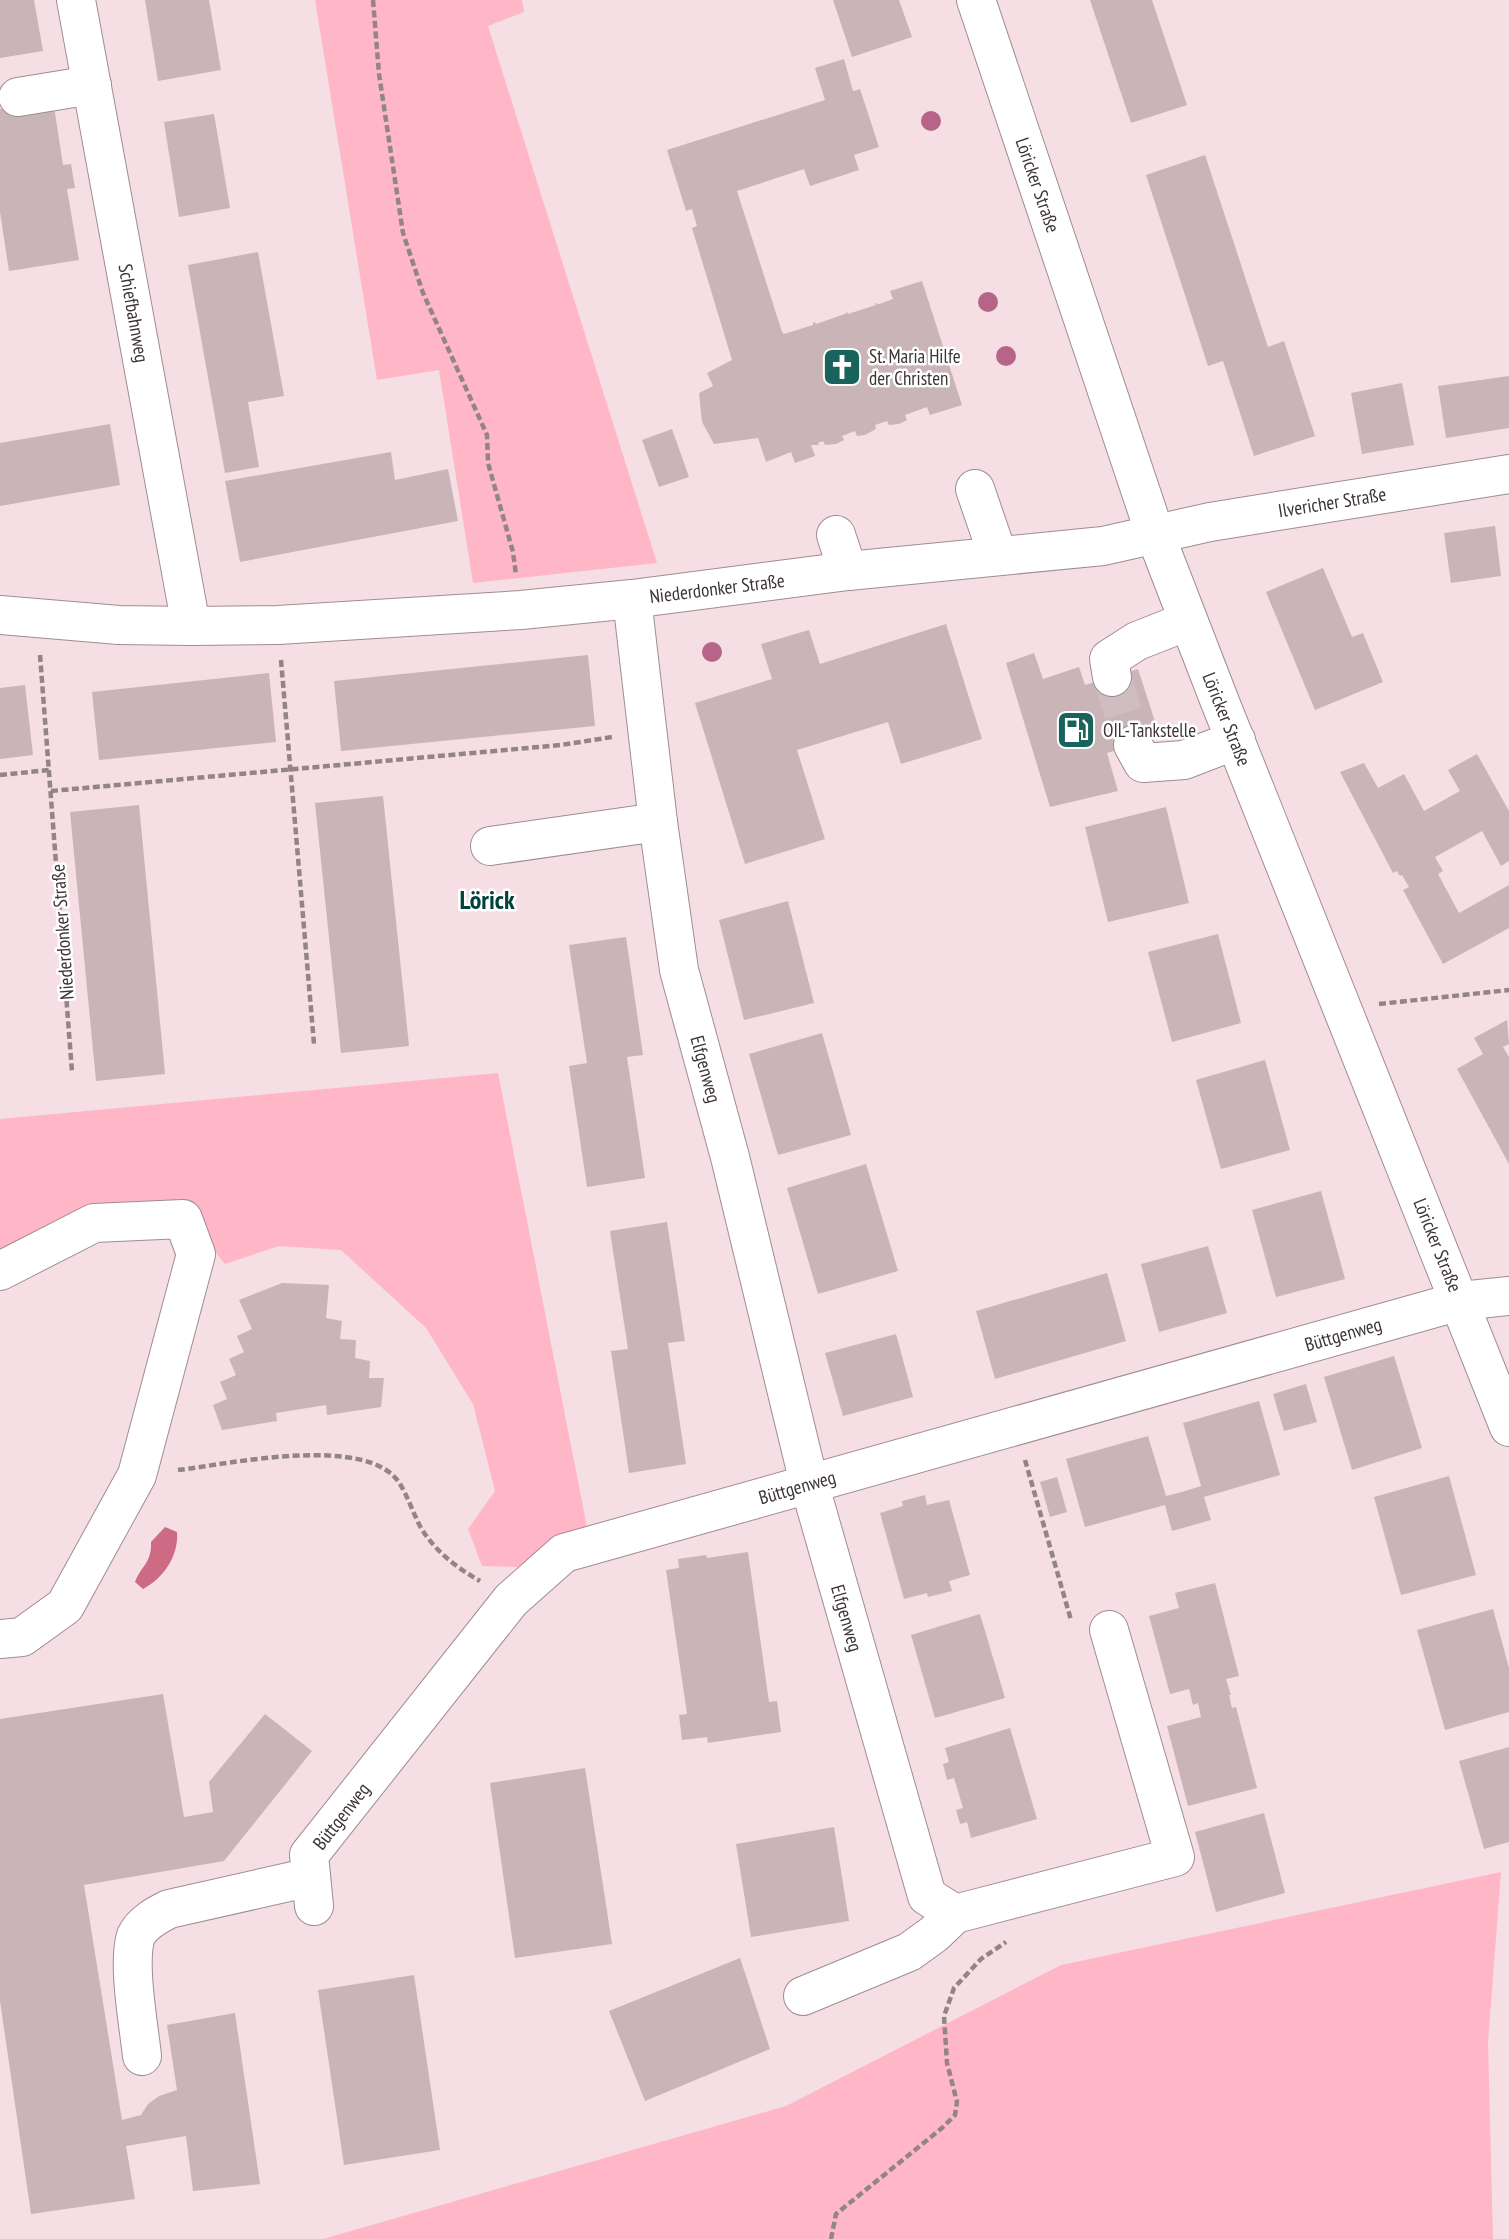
<svg xmlns="http://www.w3.org/2000/svg" width="1509" height="2239" font-family="'PT Sans Narrow',sans-serif">
<style>
.green{fill:#ffb7c7}
.water{fill:#cd6a84}
.building{fill:#c9b4b8}
.lines{fill:none;stroke-linecap:round;stroke-linejoin:round}
.minor-tunnel{stroke:#d0bdc1;stroke-width:38;stroke-dasharray:38 19;stroke-linecap:butt}
.minor-casing{stroke:#a08c90;stroke-width:40}
.path{stroke:#928487;stroke-width:4.5;stroke-dasharray:7 3.5;stroke-linecap:butt}
.minor{stroke:#fff;stroke-width:38}
.tree{fill:#b66588}
.labels{text-anchor:middle;dominant-baseline:central;stroke-width:5;stroke-linejoin:round;paint-order:stroke}
.street-label{font-size:19px;fill:#3c3435;stroke:#fff}
.poi-label{font-size:19px;fill:#3c3435;stroke:#fff;text-anchor:start}
.district-label{font-size:26px;font-weight:bold;fill:#01423c;stroke:#fff}
</style>
<rect width="100%" height="100%" fill="#f5dfe4"/>
<g class="green">
<polygon points="315,0 522,0 524,12 488,26 657,563 473,583 439,370 377,380"/>
<polygon points="498,1073 587,1527 518,1567 482,1566 468,1529 495,1491 473,1404 426,1328 341,1250 279,1246 225,1264 182,1211 0,1258 0,1119"/>
<polygon points="1501,1872 1488,2042 1493,2239 323,2239 786,2106 1061,1965"/>
</g>
<path class="water" d="M165,1527L177,1532C179,1555 164,1578 143,1589L135,1582C141,1566 152,1563 151,1542Z"/>
<g class="building">
<polygon points="0,0 34,0 43,51 0,58"/>
<polygon points="145,0 209,0 221,70 158,81"/>
<polygon points="833,0 899,0 912,37 852,57"/>
<polygon points="1090,0 1152,0 1187,105 1131,123"/>
<polygon points="844,59 853,91 860,89 879,147 854,155 859,170 810,186 804,169 737,191 782,332 784,334 813,325 813,323 815,322 816,324 845,314 847,312 848,314 876,305 875,303 879,304 893,299 890,291 922,281 962,405 930,415 927,407 905,415 907,420 899,424 889,425 887,421 875,425 876,429 865,435 857,436 855,431 842,436 844,440 836,444 825,445 823,441 818,443 819,445 811,445 815,456 795,463 791,452 766,462 758,438 714,444 702,422 699,393 713,386 707,373 732,360 692,228 697,226 692,209 686,211 667,150 825,100 815,68"/>
<polygon points="53,100 63,165 71,164 75,188 67,189 79,260 9,271 0,212 0,109"/>
<polygon points="214,114 230,208 179,217 164,122"/>
<polygon points="1205,155 1268,347 1284,341 1315,436 1254,456 1223,361 1208,366 1146,175"/>
<polygon points="258,252 284,396 248,402 259,467 225,473 188,265"/>
<polygon points="1509,376 1509,428 1446,438 1438,386"/>
<polygon points="1402,383 1414,445 1362,454 1351,393"/>
<polygon points="110,424 120,485 0,506 0,443"/>
<polygon points="672,429 689,477 659,487 642,440"/>
<polygon points="391,452 395,480 448,469 458,521 240,562 225,481"/>
<polygon points="1495,526 1501,576 1451,583 1444,533"/>
<polygon points="1323,568 1352,637 1363,633 1383,682 1315,710 1266,592"/>
<polygon points="946,624 982,739 901,764 888,722 797,750 825,839 745,864 695,703 772,679 761,644 809,630 820,664"/>
<polygon points="1034,653 1043,679 1079,667 1085,685 1138,669 1160,737 1107,753 1118,791 1050,807 1006,663"/>
<polygon points="588,655 595,726 341,751 334,681"/>
<polygon points="269,673 276,742 99,760 92,692"/>
<polygon points="25,685 33,755 0,759 0,688"/>
<polygon points="1477,754 1509,811 1509,861 1501,866 1482,831 1435,857 1443,871 1438,874 1459,913 1509,885 1509,928 1443,964 1403,890 1409,887 1402,875 1400,876 1397,871 1393,873 1340,772 1364,763 1378,788 1404,774 1424,811 1460,791 1448,770"/>
<polygon points="383,796 409,1046 341,1053 315,803"/>
<polygon points="139,805 165,1074 96,1081 70,812"/>
<polygon points="1166,807 1189,903 1108,922 1085,827"/>
<polygon points="788,901 814,1003 744,1020 719,920"/>
<polygon points="1218,934 1241,1023 1172,1042 1148,952"/>
<polygon points="626,937 643,1055 627,1057 645,1178 587,1187 569,1066 587,1063 569,945"/>
<polygon points="1507,1020 1509,1044 1503,1047 1509,1057 1509,1164 1457,1069 1483,1054 1474,1038"/>
<polygon points="822,1033 851,1135 778,1155 749,1054"/>
<polygon points="1265,1060 1290,1150 1221,1169 1196,1080"/>
<polygon points="866,1164 898,1271 818,1294 787,1188"/>
<polygon points="1321,1191 1345,1279 1276,1297 1252,1210"/>
<polygon points="667,1222 685,1341 668,1343 686,1464 629,1473 611,1351 628,1349 610,1231"/>
<polygon points="1208,1246 1227,1313 1159,1332 1141,1264"/>
<polygon points="1107,1273 1126,1341 995,1379 976,1311"/>
<polygon points="282,1283 329,1285 326,1318 342,1321 340,1339 356,1340 355,1358 370,1361 369,1378 384,1378 381,1407 327,1415 326,1405 276,1413 277,1421 222,1430 213,1405 227,1399 220,1382 236,1375 229,1359 244,1352 237,1336 252,1329 239,1300"/>
<polygon points="896,1334 913,1397 843,1416 825,1353"/>
<polygon points="1394,1356 1422,1448 1352,1470 1324,1377"/>
<polygon points="1306,1384 1317,1422 1284,1431 1273,1394"/>
<polygon points="1259,1401 1280,1475 1204,1497 1211,1520 1172,1531 1165,1505 1085,1527 1066,1459 1148,1436 1166,1496 1182,1492 1201,1486 1183,1423"/>
<polygon points="1449,1476 1476,1575 1401,1595 1374,1497"/>
<polygon points="1057,1477 1067,1512 1050,1517 1040,1482"/>
<polygon points="925,1495 927,1505 949,1500 970,1575 949,1581 952,1591 928,1597 927,1593 904,1599 880,1513 903,1506 902,1501"/>
<polygon points="748,1552 769,1702 777,1701 781,1732 708,1743 707,1737 682,1740 679,1715 687,1714 666,1570 679,1568 678,1559 706,1555 707,1558"/>
<polygon points="1215,1583 1239,1676 1226,1679 1231,1695 1229,1695 1232,1708 1236,1707 1257,1788 1188,1806 1167,1726 1201,1717 1198,1703 1193,1705 1189,1689 1170,1694 1149,1616 1179,1608 1175,1593"/>
<polygon points="1493,1609 1509,1668 1509,1712 1445,1730 1417,1630"/>
<polygon points="980,1614 1005,1698 935,1718 911,1635"/>
<polygon points="163,1694 184,1817 213,1812 209,1782 265,1714 312,1751 224,1861 84,1885 122,2120 141,2115 148,2104 159,2096 177,2090 167,2025 235,2013 260,2184 193,2191 186,2136 126,2146 135,2199 31,2214 0,2001 0,1719"/>
<polygon points="1010,1728 1037,1819 971,1838 967,1822 960,1824 956,1810 963,1808 954,1778 947,1780 943,1764 949,1762 945,1748"/>
<polygon points="1509,1747 1509,1842 1484,1849 1459,1761"/>
<polygon points="585,1768 612,1944 515,1958 490,1783"/>
<polygon points="1264,1813 1285,1893 1216,1912 1195,1832"/>
<polygon points="834,1827 849,1921 751,1937 736,1844"/>
<polygon points="740,1958 770,2049 645,2101 609,2011"/>
<polygon points="414,1975 440,2150 344,2165 318,1990"/>
</g>
<g class="lines">
<polyline class="minor-tunnel" points="1112,677 1133,745"/>
<g class="minor-casing">
<g id="minor">
<polyline points="76,0 191,626"/>
<polyline points="976,0 1155,534 1220,702 1509,1427"/>
<polyline points="18,97 92,85"/>
<polyline points="975,489 998,556"/>
<polyline points="836,535 848,571"/>
<polyline points="632,599 658,822 679,970 730,1157 809,1483 927,1896 955,1914 1175,1857 1109,1630"/>
<polyline points="0,615 119,625 191,626 278,625 521,610 632,599 848,571 1103,546 1210,522 1509,474"/>
<polyline points="1112,677 1109,659 1137,641 1188,621"/>
<polyline points="1133,745 1143,763 1184,760 1236,740"/>
<polyline points="490,846 658,822"/>
<polyline points="0,1271 94,1223 183,1219 196,1254 137,1475 65,1606 22,1637 0,1639"/>
<polyline points="314,1906 309,1855 511,1600 564,1553 1460,1301 1509,1296"/>
<polyline points="803,1996 909,1952 934,1934 955,1914"/>
<path d="M142,2056C139,2027 127,1962 136,1936C142,1923 157,1915 169,1909L311,1877"/>
</g>
</g>
<g class="path">
<polyline points="373,0 379,74 403,233 423,293 487,435 488,463 513,552 516,575"/>
<polyline points="40,655 72,1072"/>
<polyline points="281,660 314,1044"/>
<polyline points="0,775 49,770"/>
<polyline points="51,791 561,745 612,737"/>
<polyline points="1379,1004 1509,990"/>
<polyline points="1025,1460 1071,1620"/>
<path d="M178,1470C230,1464 369,1433 400,1484C408,1497 413,1513 421,1528C435,1551 457,1568 480,1581"/>
<polyline points="831,2239 836,2214 942,2128 955,2115 957,2102 947,2063 944,2016 954,1988 981,1959 1006,1942"/>
</g>
<use href="#minor" class="minor"/>
</g>
<g class="tree">
<circle cx="931" cy="121" r="10"/>
<circle cx="988" cy="302" r="10"/>
<circle cx="1006" cy="356" r="10"/>
<circle cx="712" cy="652" r="10"/>
</g>
<defs>
<g id="church-square" transform="scale(2.0125)"><rect x="-9" y="-9" width="18" height="18" rx="4" fill="#18635b" stroke="#fff"/><path d="M-1.2-6h2.4v3.5h3.3v2.4h-3.3V6h-2.4V-.1h-3.3v-2.4h3.3Z" fill="#fff"/></g>
<g id="fuel-square" transform="scale(2.0125)"><rect x="-9" y="-9" width="18" height="18" rx="4" fill="#18635b" stroke="#fff"/><path d="M-5.5-6h7V0h2V4h1.3V-2.5L3-4.5l.8-.8L6-3V5H2.5V1h-1V6h-7ZM-4.2-4.7v3.2H.2V-4.7Z" fill="#fff"/></g>
</defs>
<g fill-rule="evenodd">
<use href="#church-square" x="842" y="367"/>
<use href="#fuel-square" x="1076" y="730"/>
</g>
<g class="labels">
<g class="street-label">
<text transform="translate(1038 185) rotate(71)">Löricker Straße</text>
<text transform="translate(134 313) rotate(80)">Schiefbahnweg</text>
<text transform="translate(1332 502) rotate(-9)">Ilvericher Straße</text>
<text transform="translate(717 588) rotate(-7)">Niederdonker Straße</text>
<text transform="translate(1227 719) rotate(68)">Löricker Straße</text>
<text transform="translate(62 932) rotate(-94)">Niederdonker Straße</text>
<text transform="translate(706 1069) rotate(75)">Elfgenweg</text>
<text transform="translate(1438 1245) rotate(68)">Löricker Straße</text>
<text transform="translate(1343 1334) rotate(-16)">Büttgenweg</text>
<text transform="translate(797 1487) rotate(-16)">Büttgenweg</text>
<text transform="translate(847 1618) rotate(74)">Elfgenweg</text>
<text transform="translate(341 1816) rotate(-52)">Büttgenweg</text>
</g>
<g class="poi-label">
<text x="869" y="356">St. Maria Hilfe<tspan x="869" dy="22">der Christen</tspan></text>
<text x="1103" y="730">OIL-Tankstelle</text>
</g>
<g class="district-label">
<text x="487" y="899">Lörick</text>
</g>
</g>
</svg>
